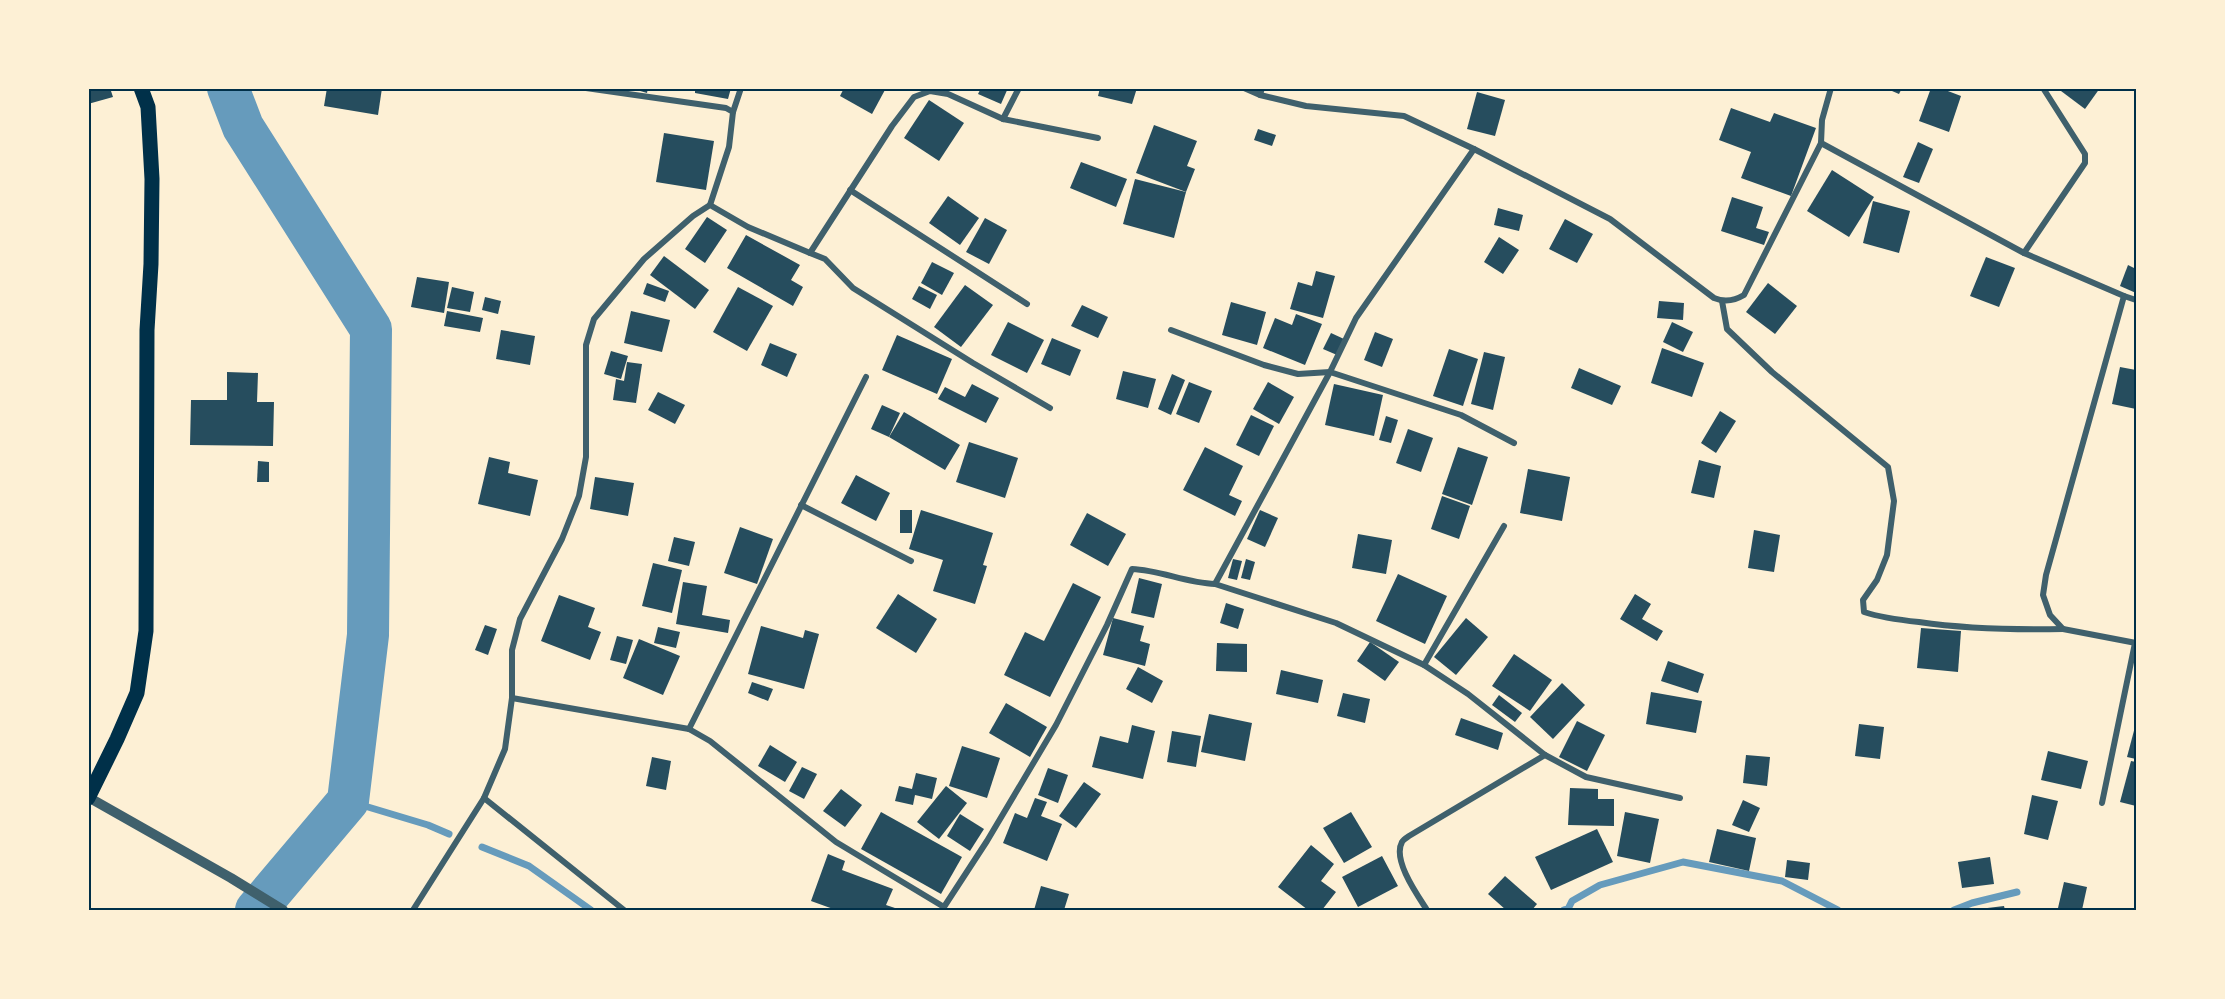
<svg xmlns="http://www.w3.org/2000/svg" width="2225" height="999" font-family="'Roboto Condensed',sans-serif">
<style>
.lines{fill:none;stroke-linecap:round;stroke-linejoin:round}
.stream{stroke:#669bbc;stroke-width:7}
.river{stroke:#669bbc;stroke-width:42}
.building{fill:#264d5e}
.minor{stroke:#3f606c;stroke-width:6}
.tertiary{stroke:#3f606c;stroke-width:10}
.primary{stroke:#003049;stroke-width:15}
.neatline{fill:none;stroke:#003049;stroke-width:2}
</style>
<rect width="100%" height="100%" fill="#fdf0d5"/>
<g class="lines">
<g class="stream">
<polyline points="348,801 428,825 449,834"/>
<polyline points="482,847 529,866 591,910"/>
<polyline points="1564,910 1568,909 1572,901 1600,885 1683,862 1782,881 1838,910"/>
<polyline points="1954,910 1972,903 2017,892"/>
</g>
<polyline class="river" points="228,88 243,127 371,329 368,635 348,801 256,910"/>
</g>
<g class="building">
<polygon points="88,88 110,88 113,97 88,104"/>
<polygon points="327,88 382,88 378,115 324,106"/>
<polygon points="630,88 648,88 647,93"/>
<polygon points="695,88 731,88 728,99 695,93"/>
<polygon points="844,88 886,88 872,114 840,96"/>
<polygon points="981,88 1008,88 1001,104 978,94"/>
<polygon points="1100,88 1137,88 1132,104 1098,96"/>
<polygon points="1885,88 1902,88 1899,94"/>
<polygon points="1931,88 1940,88 1961,96 1949,132 1919,121"/>
<polygon points="2057,88 2100,88 2085,109"/>
<polygon points="1477,92 1505,100 1495,136 1467,129"/>
<polygon points="929,100 964,123 939,161 904,138"/>
<polygon points="1731,108 1770,122 1774,113 1816,128 1791,196 1741,178 1751,152 1719,140"/>
<polygon points="1154,125 1197,141 1187,166 1195,169 1186,192 1136,173"/>
<polygon points="1258,129 1276,135 1272,146 1254,140"/>
<polygon points="664,133 714,141 706,190 656,182"/>
<polygon points="1918,142 1933,149 1919,183 1903,177"/>
<polygon points="1081,162 1127,179 1116,207 1070,188"/>
<polygon points="1832,170 1874,197 1849,237 1807,211"/>
<polygon points="1135,179 1186,192 1174,238 1123,224"/>
<polygon points="948,196 979,218 960,245 929,223"/>
<polygon points="1732,197 1763,207 1756,228 1769,232 1764,245 1721,231"/>
<polygon points="1873,201 1910,211 1899,253 1863,243"/>
<polygon points="1498,208 1523,215 1519,231 1494,225"/>
<polygon points="707,217 727,230 705,263 685,249"/>
<polygon points="985,218 1007,230 989,264 966,252"/>
<polygon points="1565,219 1593,234 1577,263 1549,249"/>
<polygon points="746,235 800,265 791,280 803,287 793,306 727,268"/>
<polygon points="1499,237 1519,250 1503,274 1484,262"/>
<polygon points="664,256 709,290 695,309 650,275"/>
<polygon points="1986,257 2015,268 1999,307 1970,296"/>
<polygon points="932,262 954,273 942,295 921,283"/>
<polygon points="2128,265 2136,269 2136,293 2120,286"/>
<polygon points="1316,271 1335,276 1323,318 1290,309 1298,282 1312,286"/>
<polygon points="417,277 449,282 444,313 411,307"/>
<polygon points="647,283 669,291 665,302 643,294"/>
<polygon points="1768,283 1797,306 1775,334 1746,312"/>
<polygon points="965,285 993,305 961,347 934,327"/>
<polygon points="919,286 937,295 930,309 912,299"/>
<polygon points="452,287 474,292 470,312 447,308"/>
<polygon points="738,287 773,306 747,351 713,332"/>
<polygon points="485,297 501,301 498,314 482,310"/>
<polygon points="1659,301 1684,303 1683,320 1657,318"/>
<polygon points="1231,302 1266,312 1257,345 1222,335"/>
<polygon points="1082,305 1108,317 1098,338 1071,326"/>
<polygon points="447,311 483,318 480,332 444,326"/>
<polygon points="631,311 670,320 662,352 624,343"/>
<polygon points="1296,314 1322,324 1305,365 1263,348 1275,318 1292,325"/>
<polygon points="1008,322 1044,340 1027,373 991,355"/>
<polygon points="1672,322 1693,332 1683,352 1663,342"/>
<polygon points="501,330 535,336 530,365 496,359"/>
<polygon points="1375,332 1393,339 1382,367 1364,360"/>
<polygon points="1331,333 1344,339 1337,355 1323,349"/>
<polygon points="897,335 952,359 937,394 882,370"/>
<polygon points="1052,338 1081,350 1070,376 1041,364"/>
<polygon points="770,343 797,354 787,377 761,365"/>
<polygon points="1662,348 1704,363 1692,397 1651,383"/>
<polygon points="1449,349 1478,359 1463,406 1433,396"/>
<polygon points="611,351 628,356 621,379 604,374"/>
<polygon points="1484,352 1505,357 1493,410 1471,404"/>
<polygon points="627,362 642,364 636,403 613,400 616,379 624,381"/>
<polygon points="2120,367 2136,370 2136,409 2112,404"/>
<polygon points="1579,368 1621,386 1612,405 1571,388"/>
<polygon points="1123,371 1156,379 1148,408 1116,399"/>
<polygon points="227,372 258,373 257,402 274,402 273,446 190,445 191,400 227,400"/>
<polygon points="1172,374 1185,380 1171,415 1158,409"/>
<polygon points="1189,382 1212,391 1199,423 1176,414"/>
<polygon points="1268,382 1294,397 1279,424 1253,409"/>
<polygon points="972,384 999,398 986,423 938,399 945,387 965,397"/>
<polygon points="1334,384 1383,395 1374,436 1325,425"/>
<polygon points="658,392 685,405 675,424 648,410"/>
<polygon points="882,405 900,413 889,437 871,429"/>
<polygon points="1720,411 1736,421 1716,453 1701,443"/>
<polygon points="904,412 960,445 945,470 889,437"/>
<polygon points="1251,415 1274,426 1259,456 1236,445"/>
<polygon points="1386,416 1398,420 1391,443 1379,440"/>
<polygon points="1408,429 1433,438 1421,472 1396,463"/>
<polygon points="969,442 1018,458 1005,498 956,482"/>
<polygon points="1205,447 1243,466 1229,495 1242,501 1235,516 1183,490"/>
<polygon points="1458,447 1488,457 1472,505 1442,494"/>
<polygon points="489,457 510,462 508,473 538,480 530,516 478,504"/>
<polygon points="1699,460 1721,466 1714,498 1691,493"/>
<polygon points="258,461 269,462 269,482 257,482"/>
<polygon points="1528,469 1570,477 1562,521 1520,513"/>
<polygon points="856,475 890,493 876,521 841,503"/>
<polygon points="595,477 634,483 628,516 590,509"/>
<polygon points="1442,496 1470,506 1459,539 1431,529"/>
<rect x="900" y="510" width="12" height="23"/>
<polygon points="921,510 993,533 983,565 987,566 975,604 933,591 943,560 909,549"/>
<polygon points="1260,510 1278,518 1265,547 1247,539"/>
<polygon points="1087,513 1126,534 1108,566 1070,545"/>
<polygon points="740,527 773,539 757,584 724,573"/>
<polygon points="1754,530 1780,535 1774,572 1748,568"/>
<polygon points="1358,534 1392,540 1386,574 1352,568"/>
<polygon points="674,537 695,542 689,566 668,561"/>
<polygon points="1233,559 1242,561 1237,580 1228,578"/>
<polygon points="1246,559 1255,562 1250,580 1241,578"/>
<polygon points="653,563 682,570 672,613 642,606"/>
<polygon points="1398,574 1447,596 1425,644 1376,621"/>
<polygon points="1139,578 1162,584 1154,618 1131,613"/>
<polygon points="683,582 707,586 702,615 730,620 728,633 676,624"/>
<polygon points="1073,583 1101,597 1050,697 1004,675 1025,632 1044,641"/>
<polygon points="898,594 937,619 916,653 876,628"/>
<polygon points="1635,594 1651,604 1642,619 1663,631 1657,641 1620,619"/>
<polygon points="559,595 595,608 588,627 601,632 590,660 541,641"/>
<polygon points="1226,603 1244,609 1238,629 1220,623"/>
<polygon points="1113,618 1144,626 1140,641 1150,644 1145,666 1103,655"/>
<polygon points="1466,618 1488,637 1456,675 1434,657"/>
<polygon points="485,625 497,629 488,655 475,650"/>
<polygon points="761,626 803,638 805,630 819,634 804,689 748,674"/>
<polygon points="658,627 680,632 676,648 654,643"/>
<polygon points="1921,628 1961,631 1958,672 1917,668"/>
<polygon points="617,636 633,640 626,664 610,660"/>
<polygon points="639,639 680,656 663,695 623,678"/>
<polygon points="1370,642 1399,662 1385,681 1357,661"/>
<polygon points="1217,643 1247,644 1247,672 1216,671"/>
<polygon points="1514,654 1552,680 1530,711 1492,686"/>
<polygon points="1668,661 1704,674 1698,693 1661,681"/>
<polygon points="1138,667 1163,681 1152,703 1126,689"/>
<polygon points="1281,670 1323,680 1318,703 1276,694"/>
<polygon points="752,682 773,689 768,701 748,693"/>
<polygon points="1562,683 1585,705 1553,739 1530,717"/>
<polygon points="1651,692 1702,701 1696,733 1646,724"/>
<polygon points="1343,693 1370,699 1365,723 1337,716"/>
<polygon points="1499,695 1522,713 1515,722 1492,705"/>
<polygon points="1006,703 1047,727 1030,757 989,733"/>
<polygon points="1209,714 1252,723 1245,761 1201,752"/>
<polygon points="1461,718 1503,733 1498,750 1455,735"/>
<polygon points="1577,721 1605,735 1587,771 1559,757"/>
<polygon points="2136,723 2136,759 2127,757"/>
<polygon points="1859,724 1884,727 1880,759 1855,756"/>
<polygon points="1132,725 1155,731 1143,779 1092,767 1100,736 1128,743"/>
<polygon points="1172,731 1201,736 1196,767 1167,762"/>
<polygon points="770,745 797,762 785,782 758,766"/>
<polygon points="962,746 1000,758 987,798 949,786"/>
<polygon points="2048,751 2088,761 2081,789 2041,780"/>
<polygon points="1746,755 1770,757 1767,786 1743,783"/>
<polygon points="652,757 671,761 666,790 646,786"/>
<polygon points="2131,761 2136,762 2136,806 2120,802"/>
<polygon points="802,767 817,774 804,799 789,791"/>
<polygon points="1048,768 1068,775 1058,803 1038,795"/>
<polygon points="916,773 937,778 932,799 915,795 913,805 895,801 899,786 912,789"/>
<polygon points="1084,782 1101,794 1076,828 1059,816"/>
<polygon points="946,786 967,803 939,839 917,822"/>
<polygon points="1570,788 1598,789 1598,799 1614,799 1614,826 1568,825"/>
<polygon points="841,789 862,805 845,827 823,811"/>
<polygon points="2032,795 2058,801 2048,840 2024,834"/>
<polygon points="1035,798 1047,802 1041,816 1062,824 1047,861 1003,843 1015,813 1027,818"/>
<polygon points="1743,800 1760,808 1749,832 1732,825"/>
<polygon points="881,812 962,857 941,894 861,849"/>
<polygon points="1351,812 1372,847 1344,863 1323,828"/>
<polygon points="1625,812 1659,819 1650,863 1617,856"/>
<polygon points="960,814 984,829 970,851 947,836"/>
<polygon points="1597,829 1613,862 1551,890 1535,857"/>
<polygon points="1717,829 1756,838 1749,871 1709,862"/>
<polygon points="1311,845 1334,864 1321,881 1336,892 1322,910 1308,910 1278,887"/>
<polygon points="828,854 845,861 842,870 893,889 886,905 901,910 836,910 811,901"/>
<polygon points="1382,856 1398,886 1358,907 1342,877"/>
<polygon points="1990,857 1994,884 1962,888 1958,862"/>
<polygon points="1787,860 1810,863 1808,880 1785,877"/>
<polygon points="1505,876 1537,904 1532,910 1506,910 1488,894"/>
<polygon points="2064,882 2087,887 2082,910 2058,908"/>
<polygon points="1041,886 1069,894 1064,910 1034,910"/>
<polygon points="2004,906 2005,910 1980,910 1979,909"/>
</g>
<g class="lines">
<g class="minor">
<polyline points="586,88 726,108 733,112 729,147 710,205"/>
<polyline points="1244,88 1260,95"/>
<polyline points="1262,88 1260,95 1306,106 1404,116 1474,149"/>
<polyline points="733,112 741,88"/>
<polyline points="1003,119 1019,88"/>
<polyline points="1821,143 1822,120 1831,88"/>
<polyline points="850,190 1027,304"/>
<polyline points="810,253 825,259 853,288 973,363 1050,408"/>
<polyline points="2024,253 2085,163 2085,154 2043,88"/>
<polyline points="2124,296 2136,300"/>
<path d="M1722,301L1727,329L1772,372L1888,467L1894,501L1887,555L1877,580L1863,600L1864,612C1882,618 1900,620 1919,622C1967,629 2014,630 2063,629"/>
<polyline points="1171,330 1264,365 1298,374 1330,372 1461,415 1514,443"/>
<polyline points="801,505 911,561"/>
<polyline points="1215,584 1336,623 1424,665 1468,694 1545,755 1586,777 1680,798"/>
<polyline points="1424,665 1504,526"/>
<polyline points="512,698 689,729 710,741 836,842 944,907"/>
<polyline points="689,729 866,377"/>
<polyline points="484,798 505,749 512,698 512,650 520,619 562,539 579,496 586,457 586,345 594,319 644,259 693,216 710,205 748,227 810,253 892,126 914,97 930,91 948,94 1003,119 1098,138"/>
<polyline points="2102,803 2135,643"/>
<polyline points="413,910 484,798 624,910"/>
<path d="M942,910L987,841L1056,725L1107,625L1132,569C1160,570 1186,583 1215,584L1330,372L1356,318L1474,149L1610,219L1714,298C1724,302 1734,301 1744,295L1821,143L2024,253L2124,296L2046,575L2043,595L2050,615L2063,629L2136,643"/>
<path d="M1427,910C1418,896 1392,860 1402,842C1403,840 1406,838 1409,836L1545,755"/>
</g>
<polyline class="tertiary" points="88,797 231,878 283,910"/>
<polyline class="primary" points="88,798 117,739 137,693 146,631 147,330 151,264 152,179 148,107 141,88"/>
</g>
<rect width="2225" height="999" fill="none" stroke="#fdf0d5" stroke-width="180"/>
<rect x="90" y="90" width="2045" height="819" class="neatline"/>
</svg>
